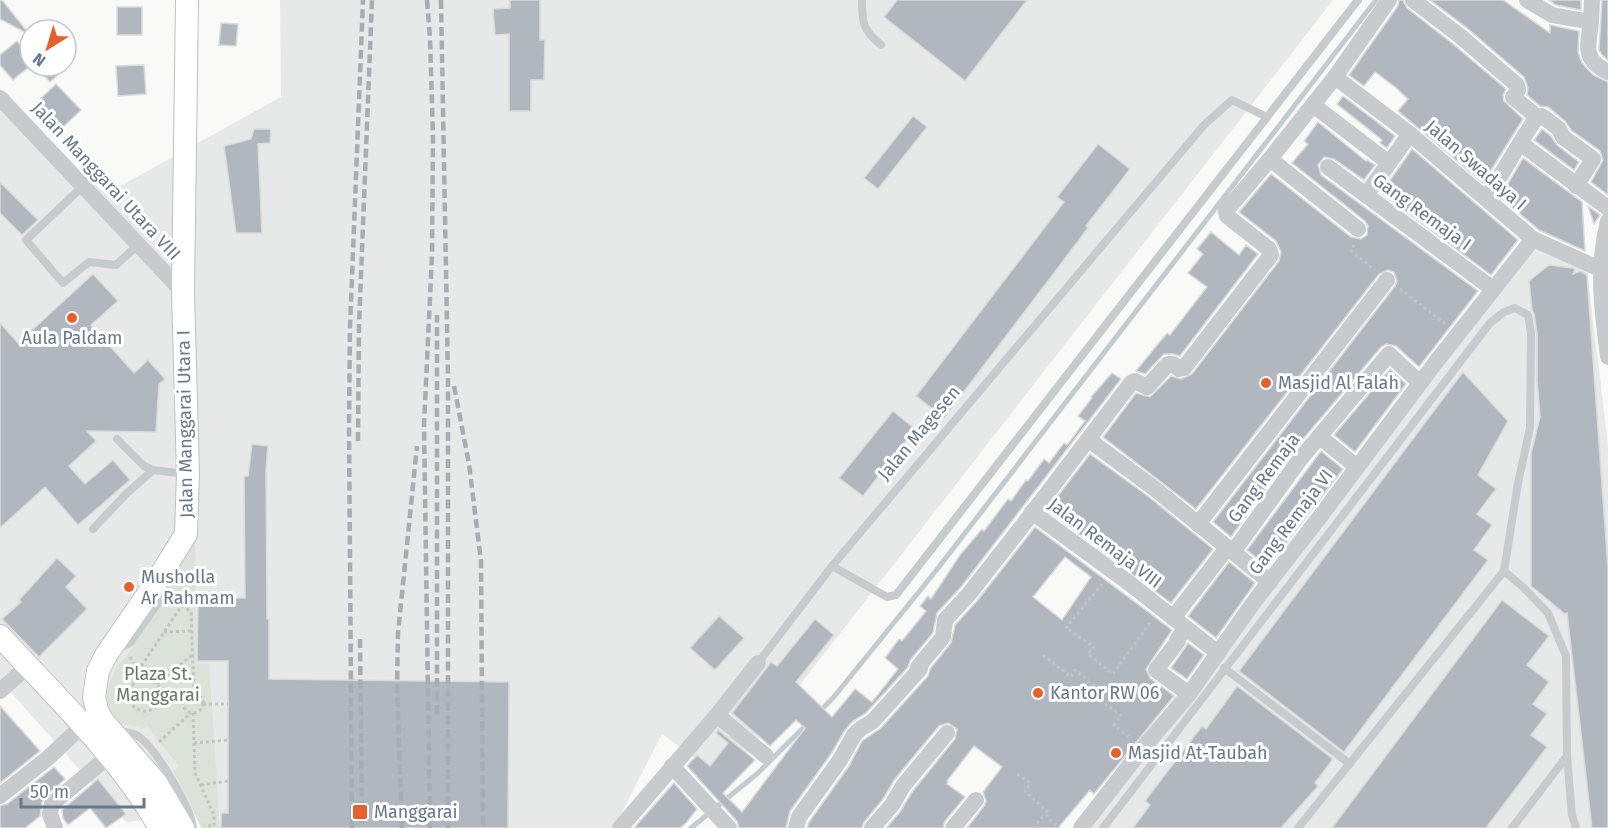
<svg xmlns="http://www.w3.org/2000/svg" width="1608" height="828" font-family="'Fira Sans',sans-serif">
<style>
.built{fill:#e7e8e8}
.green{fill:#dbe2d8}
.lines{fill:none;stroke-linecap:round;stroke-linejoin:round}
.stream{stroke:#c2cbd0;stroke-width:5}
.building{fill:#b0b7be;stroke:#dbdbd9;stroke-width:1.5;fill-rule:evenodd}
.secondary-casing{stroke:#bcc0c5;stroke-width:24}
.path{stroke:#c1c3c5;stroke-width:3;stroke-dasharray:3 3;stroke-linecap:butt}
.lane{stroke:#c7cbce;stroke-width:8}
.street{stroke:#c7cbce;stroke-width:16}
.secondary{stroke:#fff;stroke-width:22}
.rail{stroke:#a7adb3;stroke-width:4.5;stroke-dasharray:9 4.5;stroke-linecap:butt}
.poi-dot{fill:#e6602b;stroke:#fff;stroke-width:2}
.labels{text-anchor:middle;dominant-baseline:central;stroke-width:6;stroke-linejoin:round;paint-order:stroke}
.street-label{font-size:18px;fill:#687889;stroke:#fff}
.poi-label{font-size:18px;fill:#687889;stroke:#fff;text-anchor:start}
.park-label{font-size:18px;fill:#667a63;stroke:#fff}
</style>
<rect width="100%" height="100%" fill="#f9f9f7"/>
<g class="built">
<polygon points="280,0 1333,0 726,780 662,734 614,828 225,828 223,812 126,822 0,680 0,100 106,194 281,97"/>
<polygon points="1532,244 1587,270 1608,445 1608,828 1084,828"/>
</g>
<polygon class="green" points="195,540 196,663 209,664 220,828 201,828 189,800 173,771 179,766 147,726 143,729 138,726 121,724 116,720 110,709 107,698 108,686 117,666 125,658 165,599 169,583"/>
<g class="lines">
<g class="stream">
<polyline points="819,712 833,698 935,572 1376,0"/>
<polyline points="691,828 758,773 808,723"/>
</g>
</g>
<g class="building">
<polygon points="0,0 2,0 30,35 0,19"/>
<polygon points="510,0 540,0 540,40 545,40 544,80 531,80 531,111 509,111 509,34 495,35 493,9 510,8"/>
<polygon points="897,0 1027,0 965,81 884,17"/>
<polygon points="1399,0 1403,0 1407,8 1453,44 1506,89 1503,95 1504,101 1523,119 1483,183 1398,111 1408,99 1395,87 1375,72 1364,86 1349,75 1398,6"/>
<polygon points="1430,0 1503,0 1550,33 1550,25 1579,31 1578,52 1582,63 1593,75 1608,82 1608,195 1591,182 1603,160 1600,151 1571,130 1565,121 1548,107 1540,106 1527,95 1528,88 1524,77 1467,28"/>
<polygon points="1549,0 1581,0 1581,10 1556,5"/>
<polygon points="1602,0 1608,0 1608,60 1602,55 1599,50"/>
<rect x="117" y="7" width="25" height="28"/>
<polygon points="221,23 238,24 236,46 219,45"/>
<polygon points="17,41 30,57 30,66 13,80 0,65 0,55"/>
<polygon points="144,65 146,94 118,96 116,66"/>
<polygon points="35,66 68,66 50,82"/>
<polygon points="56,84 81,110 60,130 35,104"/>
<polygon points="1343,96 1395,136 1387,148 1380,143 1382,140 1337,104"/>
<polygon points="913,116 927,127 878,189 864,178"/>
<polygon points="1318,122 1366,161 1367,160 1375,165 1364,180 1334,159 1324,157 1318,165 1321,175 1478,291 1419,367 1396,346 1386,344 1381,347 1293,451 1231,537 1213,522 1395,286 1397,281 1394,272 1388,270 1379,274 1196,509 1103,437 1136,393 1150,397 1171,376 1181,379 1192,374 1279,261 1281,252 1276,241 1239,212 1271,174 1351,237 1361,239 1367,235 1368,226 1365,221 1292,163 1308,144 1304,141"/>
<polygon points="254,129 271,129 270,143 258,144 262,233 236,233 224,146 251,139"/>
<polygon points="1542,129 1551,136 1557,145 1579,162 1574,170 1534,140"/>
<polygon points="1098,144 1130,169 1086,226 1088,228 944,418 916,396 1064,202 1057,197"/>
<polygon points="1412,149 1518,240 1491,275 1381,193"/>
<polygon points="1523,158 1582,202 1585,251 1539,230 1500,197"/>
<polygon points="0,182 38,220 22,235 0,213"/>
<polygon points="1588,206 1600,215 1594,224"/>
<polygon points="1211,232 1239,255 1246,245 1258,254 1180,356 1173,354 1164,354 1145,374 1136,371 1167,333 1170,335 1207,287 1188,273 1203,254 1197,249"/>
<polygon points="1549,265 1572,268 1575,269 1573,274 1580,271 1587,275 1608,569 1608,828 1592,828 1567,613 1565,614 1531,586 1531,454 1540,417 1537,380 1537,333 1534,314 1532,310 1529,281"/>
<polygon points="93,274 118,301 91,325 134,373 148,360 165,379 159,384 156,432 87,431 96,441 69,466 85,484 113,460 130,480 78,525 45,487 0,528 0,323 18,343"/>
<polygon points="1390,369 1406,384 1355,452 1334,435"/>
<polygon points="1463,372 1508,421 1478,475 1496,489 1477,514 1492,525 1474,550 1488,560 1344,752 1239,671"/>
<polygon points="1112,373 1121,379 961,587 937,613 933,633 910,660 908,667 866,713 853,721 845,730 831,754 790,811 786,828 739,828 737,821 687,766 697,755 710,766 728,743 716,733 718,730 755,760 723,793 742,812 805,728 796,720 770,746 732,713 771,662 777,666 815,619 834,635 796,682 832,717 855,689 872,702 898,669 885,658 899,639 902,641 926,611 920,606 928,596 931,599 960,555 982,529 984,531 1008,499 1011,501 1026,480 1028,481 1044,459 1049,463 1064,443 1067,445 1085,421 1078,416 1092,398 1091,397"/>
<polygon points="893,411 915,429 863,496 839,478"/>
<polygon points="252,444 268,446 266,470 267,619 269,619 269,679 509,682 508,828 221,828 221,813 228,813 228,661 197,661 198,598 245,598 244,476 248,476"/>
<polygon points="1321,451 1343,469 1268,567 1247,550"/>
<polygon points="1090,454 1149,497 1213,549 1171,603 1047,510"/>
<path d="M1035,527L1172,630L1146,669L1150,678L1174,696L1094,794L1090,790L1058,828H967L984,806L986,801L983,792L1002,767L974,746L947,781L948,782L947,784L965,797L945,821L943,828H886L900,812L912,792L955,739L957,729L948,723L939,726L895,779L883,799L864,822L862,828H807L809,822L849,766L862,741L881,728L928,676L930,669L951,643L955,625L977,601ZM1065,557L1091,577L1062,620L1033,597Z"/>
<polygon points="57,558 76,576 66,587 87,609 39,657 2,619 21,602 19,600"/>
<polygon points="1229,562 1255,583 1216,638 1188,616"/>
<polygon points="1502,600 1549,636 1527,665 1549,682 1533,704 1547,714 1531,735 1547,747 1486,828 1332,828"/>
<polygon points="719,616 744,638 715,670 690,648"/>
<polygon points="1188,643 1204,655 1187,679 1171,668"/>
<polygon points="1237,686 1333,759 1315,783 1318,786 1281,828 1133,828 1150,805 1145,801 1202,726 1206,729"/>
<polygon points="0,706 40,751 0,783"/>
<polygon points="54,767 65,779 45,797 42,802 40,816 25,828 0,828 0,806 7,804"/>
<polygon points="98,779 126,814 106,828 90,808 68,825 63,818 62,810"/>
<polygon points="674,783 697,809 686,823 680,828 634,828"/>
</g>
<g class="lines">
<g class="secondary-casing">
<g id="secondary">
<path d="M0,636C55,696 120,757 160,828"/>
<polyline points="183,828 157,784 101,719 97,710 94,697 98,671 106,655 155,584 186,534 188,474 183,292 187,0"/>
</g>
</g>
<g class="path">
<polyline points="1354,245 1351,251 1375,270"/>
<polyline points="1400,289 1447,325"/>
<polyline points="1102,584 1066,628 1094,647 1088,654 1113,674 1151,621"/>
<polyline points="172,598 191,612 194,693"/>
<polyline points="164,632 191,631"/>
<polyline points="1043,655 1071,677 1075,670 1101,691 1096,698 1121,715 1114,725 1130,738"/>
<polyline points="130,657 143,679"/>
<polyline points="138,671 182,605"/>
<circle cx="145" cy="695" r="16"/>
<polyline points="157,684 192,655"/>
<circle cx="193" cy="703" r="10"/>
<polyline points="159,702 184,703"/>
<polyline points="203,704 228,704"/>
<polyline points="193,713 195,773 214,815 214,826 204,825"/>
<polyline points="159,742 191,713"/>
<polyline points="194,743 228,740"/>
<polyline points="1017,774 1030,783 1025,792 1047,811 1045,814 1059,828"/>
<polyline points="201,785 228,781"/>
<polyline points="1033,828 1045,814"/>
</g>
<g class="lane">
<path d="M862,0C862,23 863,30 881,45"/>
<polyline points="83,186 26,240 63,283 89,262 116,265 139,244"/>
<polyline points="117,439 144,466 153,470"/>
<polyline points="93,529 127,493 153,470 187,474"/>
<polyline points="832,566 887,597 896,595 1358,0"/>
<polyline points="1504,571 1524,588 1548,613 1566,656 1567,756 1572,815 1576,828"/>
<polyline points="118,649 130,643 160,600 162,586"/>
<polyline points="758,663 832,566 1204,125 1232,100 1267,117"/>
<polyline points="1224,668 1350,764"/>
<path d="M118,731C124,732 131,732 136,735C154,744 191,808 193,828"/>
<polyline points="1103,828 1490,323 1504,312 1515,308 1528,315 1531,333 1530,428 1518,483 1504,571 1298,828"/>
<polyline points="1512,828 1567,756"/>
</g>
<g class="street">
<path d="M1413,0L1460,36L1517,85L1518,90L1513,97L1537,117C1518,144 1504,172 1486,198"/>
<path d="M1527,0L1552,15L1591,22C1588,47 1582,59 1608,72"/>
<polyline points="1591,22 1592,0"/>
<polyline points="1335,77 1410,134 1533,239 1600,269"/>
<polyline points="0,98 183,292"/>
<polyline points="1313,105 1389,163"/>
<polyline points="1537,117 1542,116 1559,129 1563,137 1593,159 1576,186"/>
<polyline points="1520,143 1608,208"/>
<polyline points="1270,159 1358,229"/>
<polyline points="1328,167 1493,289"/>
<polyline points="1366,195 1410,134"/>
<path d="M1608,221C1596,270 1602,309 1608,357"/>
<polyline points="1320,437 1357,467"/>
<polyline points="1089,440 1155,489 1270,582"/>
<polyline points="1032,512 1129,583 1218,653"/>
<polyline points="1198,524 1387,280"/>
<polyline points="1233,552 1301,458 1389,354 1420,383"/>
<polyline points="1173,618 1227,548"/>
<polyline points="1186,628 1177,640 1178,641 1156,670 1189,694"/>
<polyline points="0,691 28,666"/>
<polyline points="717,715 766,756"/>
<polyline points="672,766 729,828"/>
<polyline points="0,796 48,758 82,726"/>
<polyline points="55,828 50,814 52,804 109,756"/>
<polyline points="620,828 717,715 758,663"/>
<polyline points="796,828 799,817 840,760 854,735 860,729 873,721 920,669 918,667 943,637 945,620 969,594 1020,529 1131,383 1135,381 1147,387 1168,364 1173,364 1179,369 1184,368 1271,255 1269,249 1227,216 1226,211 1270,159 1335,77 1389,0"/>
<polyline points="872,828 892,805 903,786 947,733"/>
<polyline points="953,828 976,800"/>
<polyline points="1081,828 1143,748 1189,694 1256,599 1319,518 1436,362 1533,239"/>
</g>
<use href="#secondary" class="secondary"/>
<g class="rail">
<polyline points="427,0 430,38 433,137 432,255 424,425 430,828"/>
<polyline points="441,0 448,379 448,828"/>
<polyline points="454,386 469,464 481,561 483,828"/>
<polyline points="358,441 359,325 372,0"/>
<polyline points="360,639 362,828"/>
<polyline points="437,714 437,315"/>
<polyline points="352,828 349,425 350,327 363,0"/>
<polyline points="402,828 397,689 398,633 417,446"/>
</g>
</g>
<g class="poi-dot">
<circle cx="72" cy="318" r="6"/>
<circle cx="1266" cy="383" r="6"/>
<circle cx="129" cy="587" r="6"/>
<circle cx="1038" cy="693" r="6"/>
<circle cx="1116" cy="753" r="6"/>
<rect x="352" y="804" width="16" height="16" rx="3"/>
</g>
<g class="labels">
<g class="street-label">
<text transform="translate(1476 165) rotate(41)">Jalan Swadaya I</text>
<text transform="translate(106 181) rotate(47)">Jalan Manggarai Utara VIII</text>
<text transform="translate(1422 212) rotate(36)">Gang Remaja I</text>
<text transform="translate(185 424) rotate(-91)">Jalan Manggarai Utara I</text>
<text transform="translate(919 433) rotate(-50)">Jalan Magesen</text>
<text transform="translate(1264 478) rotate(-53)">Gang Remaja</text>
<text transform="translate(1291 522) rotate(-53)">Gang Remaja VI</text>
<text transform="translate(1105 543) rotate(37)">Jalan Remaja VIII</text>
</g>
<g class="poi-label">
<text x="72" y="338" text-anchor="middle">Aula Paldam</text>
<text x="1278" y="383">Masjid Al Falah</text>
<text x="141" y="577">Musholla<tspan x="141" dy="21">Ar Rahmam</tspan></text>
<text x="1050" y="693">Kantor RW 06</text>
<text x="1128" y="753">Masjid At-Taubah</text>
<text x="374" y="812">Manggarai</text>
</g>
<g class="park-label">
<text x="158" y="674">Plaza St.<tspan x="158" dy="21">Manggarai</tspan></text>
</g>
</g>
<g transform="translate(48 48) rotate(217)"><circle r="28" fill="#ffffff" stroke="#c3c9d0" stroke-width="1.5"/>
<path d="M0-4.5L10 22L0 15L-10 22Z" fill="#e6602b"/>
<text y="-9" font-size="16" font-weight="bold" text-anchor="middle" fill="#687889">N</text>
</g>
<path d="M21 798v9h123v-9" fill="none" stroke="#687889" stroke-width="3"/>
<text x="30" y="798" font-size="18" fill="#687889" stroke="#ffffff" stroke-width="4.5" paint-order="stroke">50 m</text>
</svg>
